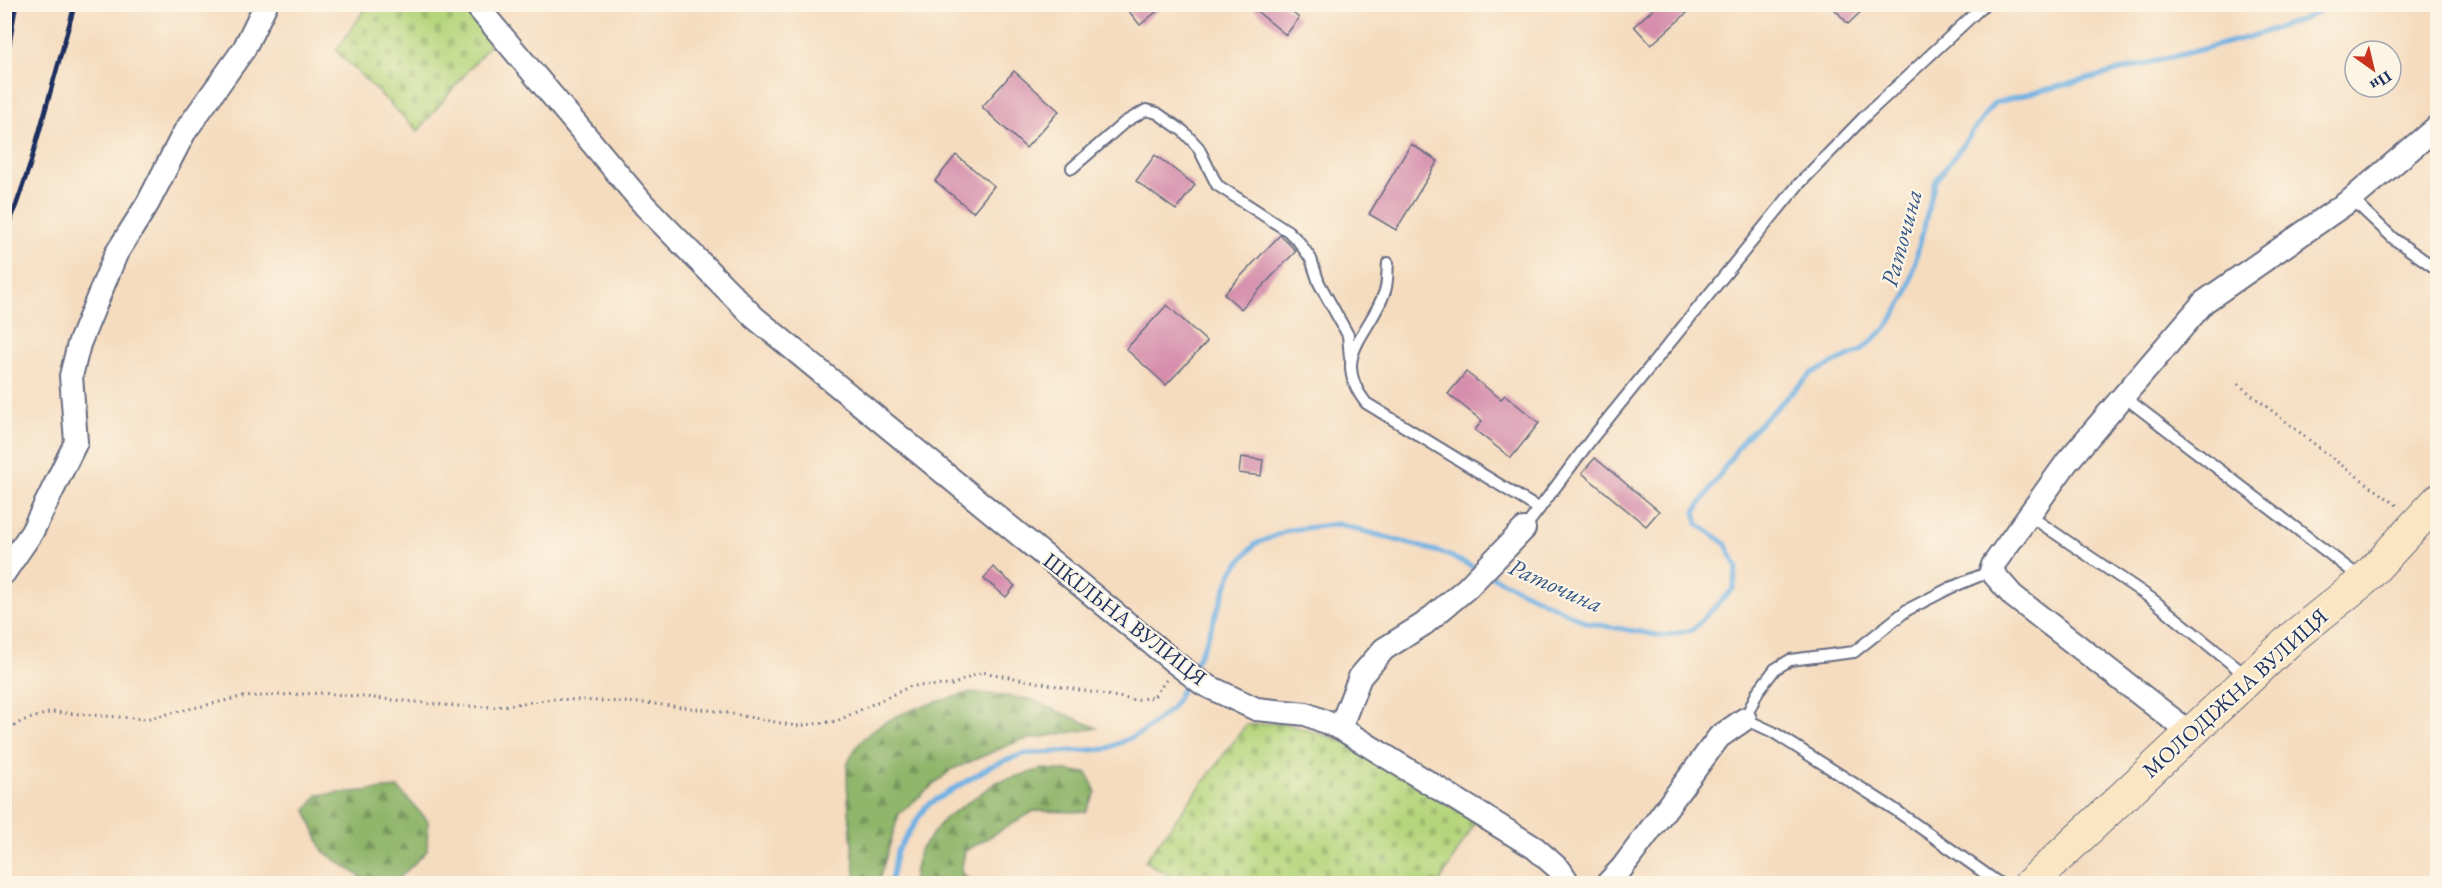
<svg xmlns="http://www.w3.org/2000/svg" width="2442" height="888" font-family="'EB Garamond',serif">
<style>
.forest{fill:url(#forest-firs);stroke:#567265;stroke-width:1.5}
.cemetery{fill:url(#cemetery-stones);stroke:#68826d;stroke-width:1.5}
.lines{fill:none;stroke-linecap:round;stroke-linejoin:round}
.stream{stroke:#6eb0e3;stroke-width:5}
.building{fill:#d58eac}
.lane-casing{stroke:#676c80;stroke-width:14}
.street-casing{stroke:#676c80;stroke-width:26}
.secondary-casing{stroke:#676c80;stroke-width:34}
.path{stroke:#676c80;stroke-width:3;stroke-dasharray:1.5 4.5;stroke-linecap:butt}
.lane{stroke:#fff;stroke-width:10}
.street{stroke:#fff;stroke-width:22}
.secondary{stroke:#fbe6c4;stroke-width:32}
.rail{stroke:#1b2f5e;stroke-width:4.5}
.labels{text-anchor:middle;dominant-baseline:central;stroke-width:4.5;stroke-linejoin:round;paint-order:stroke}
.street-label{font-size:22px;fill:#1b2f5e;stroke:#fcf5e5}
.water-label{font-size:24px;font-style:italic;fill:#345686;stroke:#fcf5e5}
</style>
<defs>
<pattern id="forest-firs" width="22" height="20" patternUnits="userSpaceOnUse" patternTransform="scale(1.5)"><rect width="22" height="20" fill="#90b66c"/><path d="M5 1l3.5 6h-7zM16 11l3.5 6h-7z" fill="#75945c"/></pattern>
<pattern id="cemetery-stones" width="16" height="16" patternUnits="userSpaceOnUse" patternTransform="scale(1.5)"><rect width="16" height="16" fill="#b5d57c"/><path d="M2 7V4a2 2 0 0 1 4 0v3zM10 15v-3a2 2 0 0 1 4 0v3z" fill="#9bb76e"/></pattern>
</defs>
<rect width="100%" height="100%" fill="#fcf5e5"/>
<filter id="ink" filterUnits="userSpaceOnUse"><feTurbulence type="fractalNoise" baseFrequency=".0167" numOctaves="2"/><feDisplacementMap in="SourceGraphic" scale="12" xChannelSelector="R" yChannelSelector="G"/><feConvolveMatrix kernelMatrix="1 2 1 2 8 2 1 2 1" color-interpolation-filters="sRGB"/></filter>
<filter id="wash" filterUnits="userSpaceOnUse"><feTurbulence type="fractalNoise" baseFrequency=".008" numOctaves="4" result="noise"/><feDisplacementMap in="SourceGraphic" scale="24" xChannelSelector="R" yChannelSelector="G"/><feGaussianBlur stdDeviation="1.35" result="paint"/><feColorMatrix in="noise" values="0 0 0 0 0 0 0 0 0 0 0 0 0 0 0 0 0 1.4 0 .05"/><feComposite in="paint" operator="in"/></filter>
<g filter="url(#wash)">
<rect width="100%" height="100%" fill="#f5dcbf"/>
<g class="forest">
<path d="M972,692L1030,699L1097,728L1018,741L951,770L899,814L878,883H856C854,863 844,776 848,763C866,715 929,705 972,692Z"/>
<polygon points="1043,769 1087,773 1096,792 1086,812 1034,811 965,851 961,872 973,883 912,883 919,851 944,819 997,782"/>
<polygon points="398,788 428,821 427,851 394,883 365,880 323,851 306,810 318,795"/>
</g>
<g class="cemetery">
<polygon points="368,5 460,5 492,42 418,131 336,51"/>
<polygon points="1283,723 1347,742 1476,821 1439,883 1183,883 1145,861 1246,725"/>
</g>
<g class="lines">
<g class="stream">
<polyline points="1489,575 1588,623 1663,636 1692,630 1733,589 1737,567 1725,543 1698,524 1695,512 1743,440 1812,373 1861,351 1887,327 1907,295 1935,182 1994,103 2249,37 2304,19 2332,4"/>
<polyline points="1192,669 1205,644 1232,571 1255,544 1289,530 1338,524 1443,553 1478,569"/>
<polyline points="890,884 897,851 926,806 991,766 1023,754 1106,749 1143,732 1172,708 1187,680"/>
</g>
</g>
<g id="blocks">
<g class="building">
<polygon points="1123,4 1166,4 1140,25"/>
<polygon points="1248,4 1282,4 1299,18 1286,35"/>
<polygon points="1659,4 1697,4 1651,45 1634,26"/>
<polygon points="1830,4 1869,4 1848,24"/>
<polygon points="1014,71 1059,111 1026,148 982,107"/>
<polygon points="1411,144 1438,161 1396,230 1369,214"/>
<polygon points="956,155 994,186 973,212 935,181"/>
<polygon points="1155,155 1195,185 1176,210 1136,181"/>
<polygon points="1280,235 1296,251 1241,309 1224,294"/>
<polygon points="1167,305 1207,342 1166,385 1126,349"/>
<polygon points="1466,372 1501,399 1505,395 1539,423 1511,458 1475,430 1482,421 1448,394"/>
<polygon points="1241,457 1263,460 1261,476 1239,473"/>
<polygon points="1595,458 1659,511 1646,526 1582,473"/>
<polygon points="993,567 1015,586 1006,597 984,579"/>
</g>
</g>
</g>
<g filter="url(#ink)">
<use href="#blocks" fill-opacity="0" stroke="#676c80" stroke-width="1.5"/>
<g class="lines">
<g class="lane-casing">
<g id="lane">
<polyline points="1072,168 1125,122 1146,110 1157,113 1183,131 1198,147 1217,185 1288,231 1299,242 1311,259 1319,283 1348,335 1350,358"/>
<polyline points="2352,199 2394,239 2438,270"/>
<path d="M1388,263C1387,272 1388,282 1385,291C1370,335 1329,356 1366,403L1539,509"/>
<polyline points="2123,396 2361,578"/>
<polyline points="2027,514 2152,599 2248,677"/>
<polyline points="1524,529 1593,437 1798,185 1867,114 1985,4"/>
<polyline points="1991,571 1950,588 1907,610 1854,652 1790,660 1775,669 1758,691 1745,719 1773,732 1894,809 2000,884"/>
</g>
</g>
<g class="street-casing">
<g id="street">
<polyline points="475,4 645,206 754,317 1173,661 1203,684 1256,709 1306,714 1340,728 1535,848 1560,870 1569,884"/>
<polyline points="4,573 32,532 76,442 71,376 79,344 116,254 148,203 184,133 244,49 266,4"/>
<polyline points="1340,728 1360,677 1384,649 1424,624 1467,588 1524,529"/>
<polyline points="2189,732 2013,596 1991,571 1993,565 2067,462 2204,302 2352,199 2438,126"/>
<polyline points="1607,884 1622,868 1719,737 1745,719"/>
</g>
</g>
<g class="secondary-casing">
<polyline id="secondary" points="2030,884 2294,636 2364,580 2438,500"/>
</g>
<g class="path">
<polyline points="2238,384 2336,461 2398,506"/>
<polyline points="4,733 22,721 52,712 146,719 241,697 322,693 456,706 494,707 553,699 645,703 717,711 796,726 837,721 911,686 952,685 982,672 1134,700 1154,697 1166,680"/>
</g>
<use href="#lane" class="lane"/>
<use href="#street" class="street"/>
<use href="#secondary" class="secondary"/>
<g class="rail">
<polyline points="4,77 16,4"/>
<polyline points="4,240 30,165 75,4"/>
</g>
</g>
</g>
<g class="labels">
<g class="street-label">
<text transform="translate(1125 619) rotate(38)">ШКІЛЬНА ВУЛИЦЯ</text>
<text transform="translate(2235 693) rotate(-42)">МОЛОДІЖНА ВУЛИЦЯ</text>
</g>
<g class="water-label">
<text transform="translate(1901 238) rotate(-75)">Раточина</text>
<text transform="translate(1556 585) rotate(24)">Раточина</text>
</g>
</g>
<rect width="2442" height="888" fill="none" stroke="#fcf5e5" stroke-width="24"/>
<g transform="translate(2373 69) rotate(146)"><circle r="28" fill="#fcf5e5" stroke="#a2a6af" stroke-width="1.5"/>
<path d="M0-4.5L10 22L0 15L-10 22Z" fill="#c8321e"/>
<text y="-9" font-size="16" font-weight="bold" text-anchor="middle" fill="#1b2f5e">Пн</text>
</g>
</svg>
